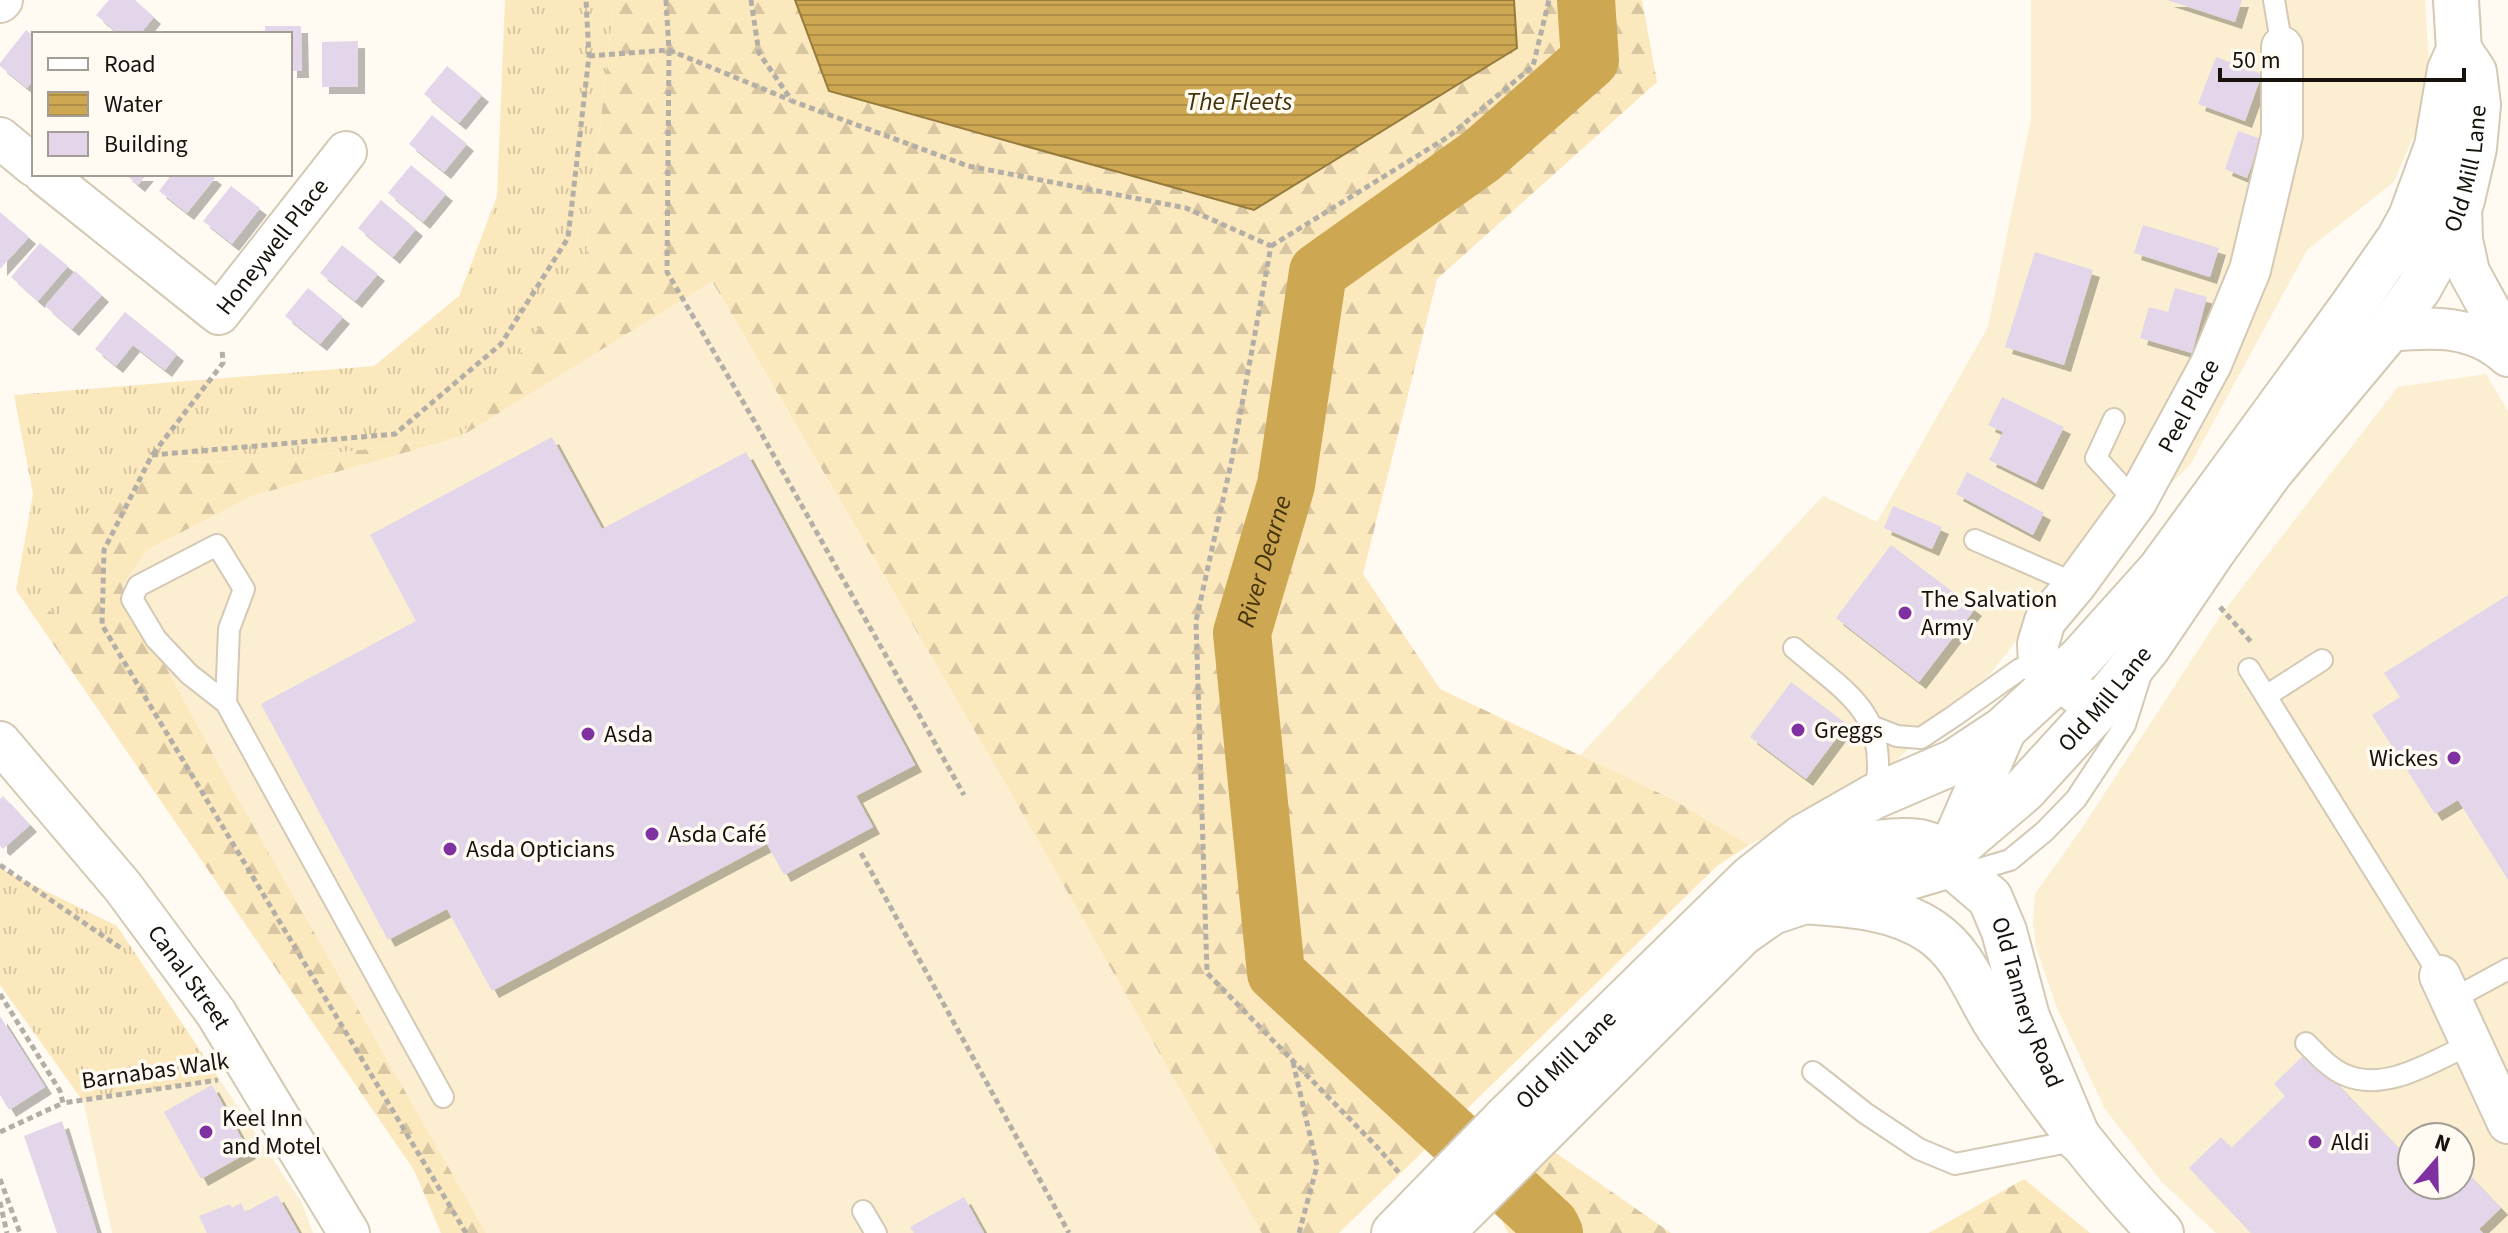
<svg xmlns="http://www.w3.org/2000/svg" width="2508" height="1233" font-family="'Source Sans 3',sans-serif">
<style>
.built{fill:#fbeed1;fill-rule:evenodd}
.grass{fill:url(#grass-tufts)}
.forest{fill:url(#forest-firs)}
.water{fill:url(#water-rules);stroke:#967b3c;stroke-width:2}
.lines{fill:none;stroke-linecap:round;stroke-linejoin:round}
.river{stroke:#cda751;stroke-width:58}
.building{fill:#e3d6ea;filter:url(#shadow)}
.service-casing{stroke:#d3c9b4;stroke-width:24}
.minor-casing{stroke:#d3c9b4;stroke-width:44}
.tertiary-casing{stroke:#d3c9b4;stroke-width:48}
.primary-casing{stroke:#d3c9b4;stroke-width:48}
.path{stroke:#b3afa7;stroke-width:5;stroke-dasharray:6 4;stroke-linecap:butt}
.service{stroke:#fff;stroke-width:20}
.minor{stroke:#fff;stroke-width:40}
.tertiary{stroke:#fff;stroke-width:44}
.primary{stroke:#fff;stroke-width:44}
.poi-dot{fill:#7f30a1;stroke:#fffbf2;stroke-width:3}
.labels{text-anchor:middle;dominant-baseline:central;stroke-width:7;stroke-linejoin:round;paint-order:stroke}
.street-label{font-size:24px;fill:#17130c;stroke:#fffbf2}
.poi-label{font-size:24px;fill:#17130c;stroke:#fffbf2;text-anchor:start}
.water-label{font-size:26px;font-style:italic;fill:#43330d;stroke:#fffbf2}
</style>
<defs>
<pattern id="grass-tufts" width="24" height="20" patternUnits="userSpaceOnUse" patternTransform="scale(2)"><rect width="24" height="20" fill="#fce8bd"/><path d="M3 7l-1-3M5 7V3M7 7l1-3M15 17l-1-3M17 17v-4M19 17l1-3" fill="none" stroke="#d7c6a1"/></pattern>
<pattern id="forest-firs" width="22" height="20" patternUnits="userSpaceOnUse" patternTransform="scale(2)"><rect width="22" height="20" fill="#fce8bd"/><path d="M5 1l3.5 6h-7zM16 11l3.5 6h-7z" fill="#d7c6a1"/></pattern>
<pattern id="water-rules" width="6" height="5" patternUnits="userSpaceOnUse" patternTransform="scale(2)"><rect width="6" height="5" fill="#cda751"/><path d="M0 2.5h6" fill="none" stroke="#af8f45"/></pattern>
<filter id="shadow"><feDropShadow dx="7" dy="7" stdDeviation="0" flood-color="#0004"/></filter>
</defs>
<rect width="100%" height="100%" fill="#fffbf2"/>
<g class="built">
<polygon points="2031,0 2425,0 2431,95 2394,182 2307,250 2190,465 2043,607 1990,674 1864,790 1749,845 1672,799 1579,756 1823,496 1877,522 1988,327 2031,119"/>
<polygon points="711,280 1008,788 1262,1233 486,1233 226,778 122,586 147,550 252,496 460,437"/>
<path d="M2486,374L2508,411V1233H2216L2161,1181L2105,1109L2057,1008L2036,947L2033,922L2035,894L2082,828L2223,612L2398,387ZM2412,1137H2460V1185H2412Z"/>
<polygon points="220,1080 302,1203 313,1233 112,1233 83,1100"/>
</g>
<g class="grass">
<polygon points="505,0 614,0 585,264 460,437 267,462 163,461 61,619 16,590 33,494 14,395 374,366 459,296 497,196"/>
<polygon points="0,865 7,872 117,926 220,1080 82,1100 0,985"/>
</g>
<g class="forest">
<polygon points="614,0 795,0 829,91 1517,48 1514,0 1642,0 1657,82 1437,279 1363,574 1440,689 1672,799 1749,845 1717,866 1339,1233 1262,1233 1008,788 712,281 460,437 252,496 147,550 122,586 226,778 486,1233 441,1233 414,1170 16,590 61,618 68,526 163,461 267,462 460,437 585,264"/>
<polygon points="1553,1151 1671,1233 1508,1233 1497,1211"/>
<polygon points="2024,1179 2090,1233 1929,1233"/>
</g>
<polygon class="water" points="795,0 1514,0 1517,48 1254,210 829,91"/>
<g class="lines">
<path class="river" id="s1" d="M1554,1233L1550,1225L1276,973L1242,633L1286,485L1318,272L1481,156L1590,60L1586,0"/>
</g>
<g class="building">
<polygon points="109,0 135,0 154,17 140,34 119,34 96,15"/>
<polygon points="2167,0 2242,0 2235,22"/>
<polygon points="265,26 301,26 302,71 290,71 290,34 265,34"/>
<polygon points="26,30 34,36 34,79 27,88 0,66 0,63"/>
<polygon points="358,41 358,87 322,87 322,42"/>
<polygon points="2216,57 2262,74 2245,121 2198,104"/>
<polygon points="447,66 482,95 459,123 424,94"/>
<polygon points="432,115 467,144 444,172 409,144"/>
<polygon points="2238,131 2261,139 2247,178 2225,169"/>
<polygon points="411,165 446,194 423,222 388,193"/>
<polygon points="125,174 147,174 138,185"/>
<polygon points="172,174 210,174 215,178 187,213 159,191"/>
<polygon points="231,186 260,208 232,244 203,221"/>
<polygon points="381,200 416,229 393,257 358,228"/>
<polygon points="0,212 29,237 0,269"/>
<polygon points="2143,225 2219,248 2210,277 2134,253"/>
<polygon points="40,243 68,266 38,301 11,277"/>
<polygon points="342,245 378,274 355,301 320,273"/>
<polygon points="2035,252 2093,270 2064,365 2005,347"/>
<polygon points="75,271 102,295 72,329 45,306"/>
<polygon points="308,288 343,317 320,344 285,316"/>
<polygon points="2175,288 2207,297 2192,353 2140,338 2149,307 2168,312"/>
<polygon points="125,312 177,354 165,370 133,345 116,366 95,349"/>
<polygon points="2002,397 2064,427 2036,483 1989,460 2003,432 1988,425"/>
<polygon points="552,437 602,529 746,452 915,765 856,796 873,827 784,875 767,844 492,991 447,909 388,940 261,704 416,621 370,535"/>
<polygon points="1967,472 2044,513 2033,535 1956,494"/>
<polygon points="1893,506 1942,527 1932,549 1884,528"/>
<polygon points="1891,545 1975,609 1919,682 1836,618"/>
<polygon points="2508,595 2508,880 2458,800 2435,814 2372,715 2400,697 2384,673"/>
<polygon points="1791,682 1847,724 1806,779 1750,737"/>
<polygon points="3,796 30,825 3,849 0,846 0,799"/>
<polygon points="0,1016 45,1087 9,1110 0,1095"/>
<polygon points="2307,1052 2412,1162 2412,1185 2460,1185 2460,1165 2501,1208 2479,1229 2483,1233 2251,1233 2189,1168 2221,1137 2231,1148 2285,1096 2274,1084"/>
<polygon points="212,1085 249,1152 201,1179 164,1112"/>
<polygon points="62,1121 97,1233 57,1233 24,1136"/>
<polygon points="277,1195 299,1233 207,1233 199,1216 230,1204 232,1208 241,1203 245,1212"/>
<polygon points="964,1197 984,1233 914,1233 910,1227"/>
</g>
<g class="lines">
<g class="service-casing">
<g id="service">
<polyline points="2274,0 2282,47"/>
<polyline points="2114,419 2096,458 2136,502"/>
<polyline points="1975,540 2076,584"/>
<path d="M1794,648C1850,696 1890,713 1875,796"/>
<polyline points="2249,669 2440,976"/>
<polyline points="2266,696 2322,660"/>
<polyline points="226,703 229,629 244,589 217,545 138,586 132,599 156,639 189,674 226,703 443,1097"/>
<polyline points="1871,726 1897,736 1921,738 1954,716 2020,669 2039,665"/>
<polyline points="1879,895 1898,893 2010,860 2045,831 2076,799 2125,725 2141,674"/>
<polyline points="2451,1000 2508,969"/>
<path d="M2306,1043C2317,1054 2330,1069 2345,1075C2387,1093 2434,1060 2471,1044"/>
<polyline points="1813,1072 1865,1113 1919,1149 1955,1164 2079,1140"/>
<polyline points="863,1211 876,1233"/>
</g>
</g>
<g class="minor-casing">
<g id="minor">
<polyline points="0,2 2,0"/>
<polyline points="0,138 34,166"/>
<path id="s2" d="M44,174L219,314L346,152"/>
<polyline points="2461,204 2462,240 2469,272 2508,343"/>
<path d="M2388,331C2432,327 2473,324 2508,356"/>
<path id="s3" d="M2098,709L2039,665L2038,644L2045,621L2076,584L2136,502L2211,364L2250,270L2282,135V47"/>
<path id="s4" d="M0,742L123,887L216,1013L349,1233"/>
<polyline points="2440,976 2508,1123"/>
</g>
</g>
<g class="tertiary-casing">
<g id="tertiary">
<polyline points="1950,853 2004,729"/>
<path id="s5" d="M1753,878C1802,863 1870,835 1920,842C1930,844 1941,849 1950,853L1962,874L1990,898L2004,931L2027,1017L2079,1140"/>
<path d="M1802,901C1845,904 1895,906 1932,932C1968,957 1977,997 2001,1031C2050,1102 2101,1171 2161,1233"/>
</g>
</g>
<g class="primary-casing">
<g id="primary">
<path id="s6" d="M1394,1233L1504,1120L1751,878L1803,837L1875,796L1954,762L2004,729L2081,658L2160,570L2351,308L2399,239L2411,217L2437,146L2450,70L2459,50L2456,0"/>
<path id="s7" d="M1441,1233L1742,933L1772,912L1950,853L2024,790L2098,709L2148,647L2213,551L2271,471L2388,331L2419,288L2435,259L2451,231L2462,200L2474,148L2478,105L2474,72L2459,50"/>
</g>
</g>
<g class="path">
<polyline points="666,0 669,50 667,272 756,424 964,795"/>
<polyline points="751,0 759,53 792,101 968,166 1186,208 1271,246 1232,459 1196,621 1207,973 1380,1150 1400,1174"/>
<polyline points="589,56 669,50 790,100"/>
<polyline points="1271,246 1448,137 1533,66 1549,0"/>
<polyline points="153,454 223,363 222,348"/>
<polyline points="2220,607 2253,644"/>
<polyline points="861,853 1069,1233"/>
<polyline points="0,865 122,949"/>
<polyline points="0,994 60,1091 63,1103 218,1080"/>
<polyline points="1293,1062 1317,1166 1299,1233"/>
<polyline points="0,1132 63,1103"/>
<polyline points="0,1179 20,1233"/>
<polyline points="0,1202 7,1233"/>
<polyline points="466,1233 102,625 104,550 152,455 395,434 501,344 568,238 589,56 586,0"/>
</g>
<use href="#service" class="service"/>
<use href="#minor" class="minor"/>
<use href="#tertiary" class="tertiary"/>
<use href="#primary" class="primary"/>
</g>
<g class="poi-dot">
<circle cx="1905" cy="613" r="8"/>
<circle cx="1798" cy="730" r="8"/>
<circle cx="588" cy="734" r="8"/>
<circle cx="2454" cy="758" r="8"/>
<circle cx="652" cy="834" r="8"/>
<circle cx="450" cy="849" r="8"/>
<circle cx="206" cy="1132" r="8"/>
<circle cx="2315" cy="1142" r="8"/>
</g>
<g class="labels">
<g class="street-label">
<text stroke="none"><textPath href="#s7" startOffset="1516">Old Mill Lane</textPath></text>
<text stroke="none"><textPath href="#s2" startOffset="310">Honeywell Place</textPath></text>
<text stroke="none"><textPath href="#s3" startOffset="378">Peel Place</textPath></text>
<text stroke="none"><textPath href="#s7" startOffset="868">Old Mill Lane</textPath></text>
<text stroke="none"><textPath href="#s4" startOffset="302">Canal Street</textPath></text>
<text stroke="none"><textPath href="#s5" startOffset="376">Old Tannery Road</textPath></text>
<text stroke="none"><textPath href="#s6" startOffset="244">Old Mill Lane</textPath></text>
<text transform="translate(155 1071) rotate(-8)">Barnabas Walk</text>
</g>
<g class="poi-label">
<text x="1921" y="599">The Salvation<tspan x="1921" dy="28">Army</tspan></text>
<text x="1814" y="730">Greggs</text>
<text x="604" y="734">Asda</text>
<text x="2438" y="758" text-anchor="end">Wickes</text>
<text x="668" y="834">Asda Café</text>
<text x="466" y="849">Asda Opticians</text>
<text x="222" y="1118">Keel Inn<tspan x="222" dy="28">and Motel</tspan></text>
<text x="2331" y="1142">Aldi</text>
</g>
<g class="water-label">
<text x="1239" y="101">The Fleets</text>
<text stroke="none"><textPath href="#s1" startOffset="798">River Dearne</textPath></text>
</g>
</g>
<rect x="32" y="32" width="260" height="144" fill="#fffbf2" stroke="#a29e96" stroke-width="2"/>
<rect x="48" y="58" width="40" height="12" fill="#ffffff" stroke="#a29e96" stroke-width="2"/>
<text x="104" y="72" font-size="24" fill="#17130c">Road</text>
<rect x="48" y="92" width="40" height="24" fill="url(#water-rules)" stroke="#a29e96" stroke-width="2"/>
<text x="104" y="112" font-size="24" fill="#17130c">Water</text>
<rect x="48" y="132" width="40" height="24" fill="#e3d6ea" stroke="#a29e96" stroke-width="2"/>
<text x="104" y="152" font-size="24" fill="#17130c">Building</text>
<g transform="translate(2436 1161) rotate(20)"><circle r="38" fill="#fffbf2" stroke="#a29e96" stroke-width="2"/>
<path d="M0-6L14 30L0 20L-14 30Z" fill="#7f30a1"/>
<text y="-12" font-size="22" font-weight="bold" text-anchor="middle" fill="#17130c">N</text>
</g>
<path d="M2220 68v12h244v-12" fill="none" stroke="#17130c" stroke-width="4"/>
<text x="2232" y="68" font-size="24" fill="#17130c" stroke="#fffbf2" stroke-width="6" paint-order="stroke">50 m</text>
</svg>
